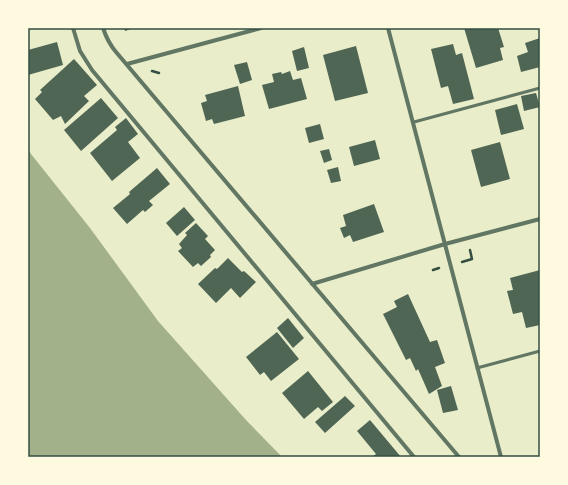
<svg xmlns="http://www.w3.org/2000/svg" width="568" height="485" font-family="Lato,sans-serif">
<style>
.water{fill:#a3b18a}
.building{fill:#4f6655}
.lines{fill:none;stroke-linecap:round;stroke-linejoin:round}
.path{stroke:#344e41;stroke-width:2.5}
.service{stroke:#617663;stroke-width:3}
.minor{stroke:#617663;stroke-width:4}
.neatline{fill:none;stroke:#344e41;stroke-width:1.5}
</style>
<rect width="100%" height="100%" fill="#e9edc9"/>
<polygon class="water" points="28,148 31,154 90,228 158,321 246,420 282,457 28,457"/>
<g class="building">
<polygon points="124,28 134,28 125,31"/>
<polygon points="464,28 498,28 504,47 500,48 503,60 476,68"/>
<polygon points="540,38 540,67 521,72 517,56 528,52 525,43"/>
<polygon points="57,42 63,65 28,75 28,50"/>
<polygon points="453,44 456,55 462,53 474,99 453,104 448,86 441,88 431,49"/>
<polygon points="356,46 368,93 335,101 323,55"/>
<polygon points="304,47 309,68 297,71 292,51"/>
<polygon points="74,59 97,85 84,96 89,101 65,124 61,116 53,120 35,99 42,92 40,90"/>
<polygon points="247,62 252,80 240,84 234,65"/>
<polygon points="290,71 293,80 301,78 307,99 269,109 262,85 274,82 272,74 281,72 282,74"/>
<polygon points="238,86 245,116 214,124 212,119 206,121 201,103 207,101 205,95"/>
<polygon points="536,93 540,107 524,111 521,96"/>
<polygon points="101,98 118,118 81,151 64,130"/>
<polygon points="517,104 524,129 501,135 495,110"/>
<polygon points="126,118 138,134 128,142 140,158 112,181 90,153 117,130 115,127"/>
<polygon points="320,124 324,139 309,143 305,128"/>
<polygon points="375,140 380,159 354,166 349,147"/>
<polygon points="500,142 510,179 481,187 471,150"/>
<polygon points="329,149 332,160 324,163 320,151"/>
<polygon points="338,167 341,181 331,183 327,170"/>
<polygon points="157,168 170,184 149,201 153,205 145,212 143,210 127,224 113,208 130,194 129,192"/>
<polygon points="374,204 384,232 353,242 350,235 344,238 340,228 346,226 343,215"/>
<polygon points="184,207 195,220 177,236 166,223"/>
<polygon points="196,223 208,236 205,239 215,250 210,255 211,257 201,266 198,263 193,267 178,251 182,248 179,244 187,235 185,233"/>
<polygon points="228,258 242,272 244,271 256,282 240,298 231,288 216,303 198,284 215,268 217,269"/>
<polygon points="540,270 540,325 526,328 522,312 513,314 507,291 513,290 510,278"/>
<polygon points="408,294 430,342 437,340 445,363 435,367 442,386 429,394 418,369 416,371 410,358 406,360 383,314 397,307 394,301"/>
<polygon points="288,318 304,338 293,348 277,328"/>
<polygon points="277,332 299,359 271,381 264,372 260,375 246,357"/>
<polygon points="308,371 333,402 322,411 318,407 304,419 282,393"/>
<polygon points="451,386 458,410 443,413 437,390"/>
<polygon points="345,396 355,406 325,433 315,422"/>
<polygon points="370,420 401,457 372,457 376,454 357,431"/>
</g>
<g class="lines">
<g class="path">
<polyline points="152,71 159,73"/>
<polyline points="462,262 472,259 470,250"/>
<polyline points="433,270 439,268"/>
</g>
<g class="service">
<polyline points="414,122 540,88"/>
<polyline points="477,368 540,351"/>
</g>
<g class="minor">
<polyline points="73,28 80,51 92,70 414,457"/>
<path d="M103,28C106,37 110,45 116,52L459,457"/>
<path d="M388,28C427,171 462,314 501,457"/>
<polyline points="127,64 261,28"/>
<polyline points="312,284 445,244 540,219"/>
</g>
</g>
<rect width="568" height="485" fill="none" stroke="#fefae0" stroke-width="58"/>
<rect x="29" y="29" width="510" height="427" class="neatline"/>
</svg>
